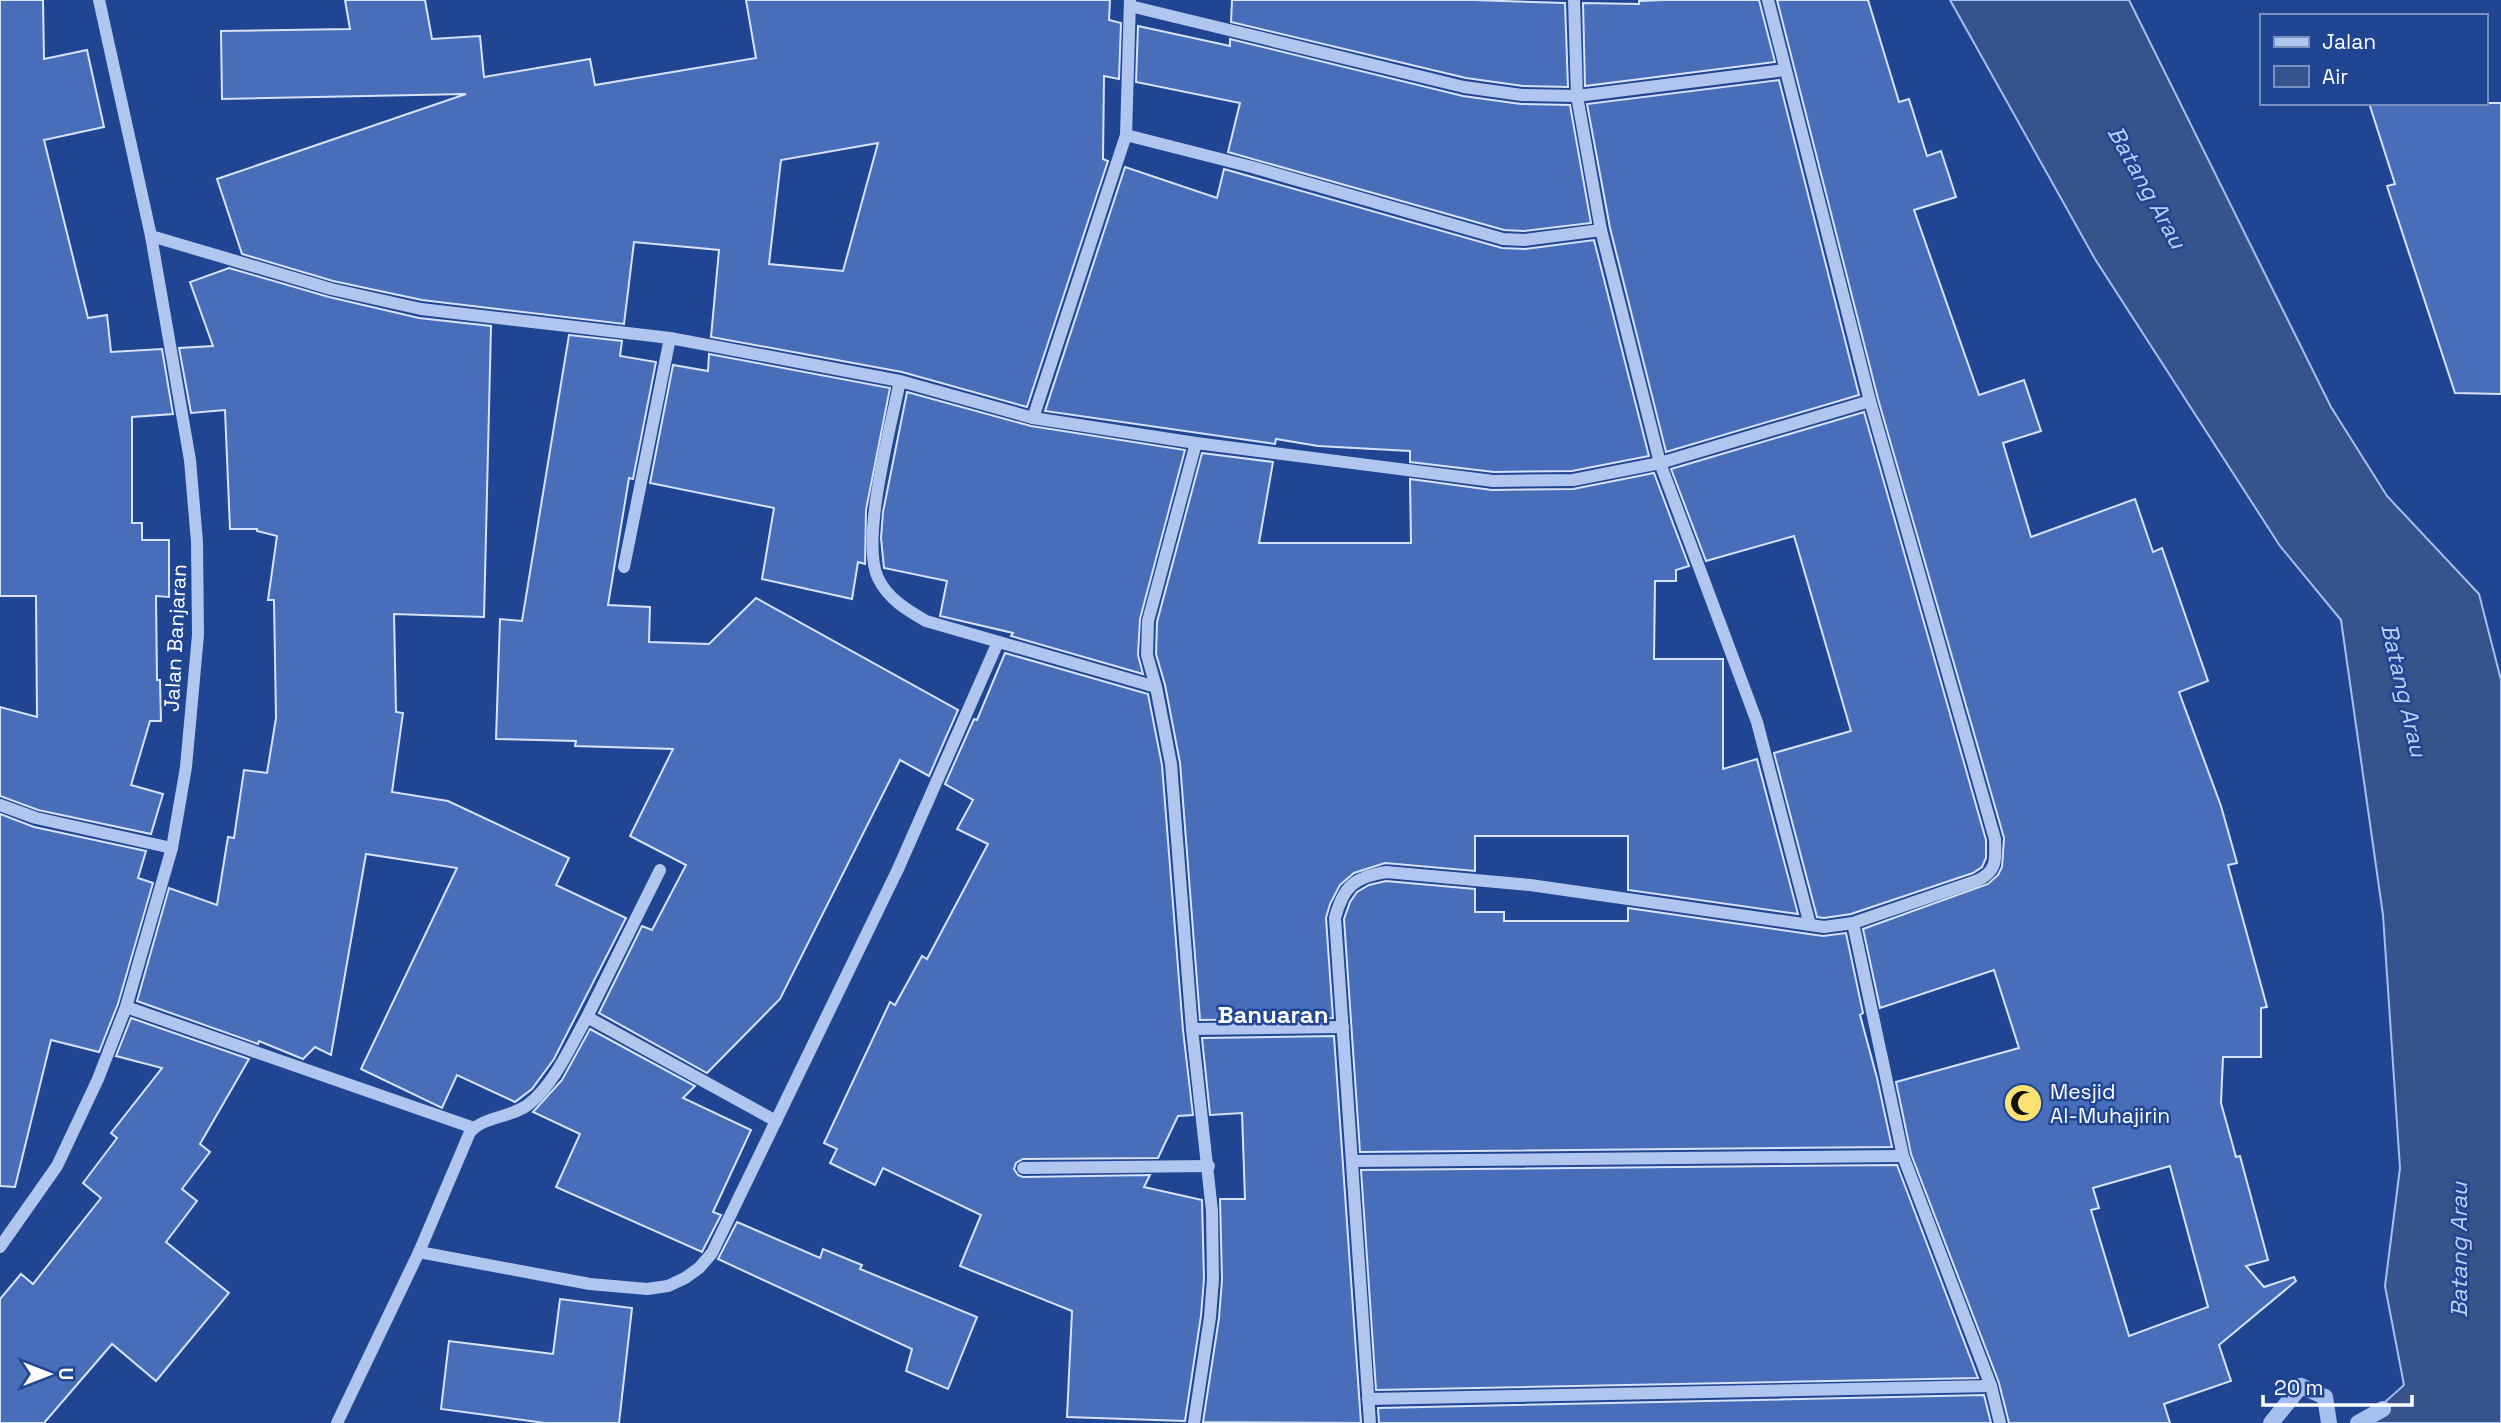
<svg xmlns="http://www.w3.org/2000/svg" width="2501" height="1423" font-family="'Space Grotesk',sans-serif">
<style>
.water{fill:#37538b;stroke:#a5bfef;stroke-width:2}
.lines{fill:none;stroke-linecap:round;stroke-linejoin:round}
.stream{stroke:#a5bfef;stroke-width:16}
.building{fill:#486eb9;stroke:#d7e3fa;stroke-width:2;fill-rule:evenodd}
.minor{stroke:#b1c6ee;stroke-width:12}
.labels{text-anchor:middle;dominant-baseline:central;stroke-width:5;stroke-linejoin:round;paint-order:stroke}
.street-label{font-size:21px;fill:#fff;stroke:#204592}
.poi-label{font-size:21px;fill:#fff;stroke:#204592;text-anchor:start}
.water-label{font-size:23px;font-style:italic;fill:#bdd1f4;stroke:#204592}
.quarter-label{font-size:24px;font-weight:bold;fill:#fff;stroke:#204592}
</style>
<rect width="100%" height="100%" fill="#204592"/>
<polygon class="water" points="1950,0 2129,0 2331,407 2387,496 2479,594 2501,680 2501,1423 2370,1423 2365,1420 2404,1385 2385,1286 2400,1168 2383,915 2341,620 2280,546 2095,259"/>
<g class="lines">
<g class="stream">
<polyline points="2271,1423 2301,1386 2325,1397 2329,1423"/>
<polyline points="2358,1423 2383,1409"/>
</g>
</g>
<g class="building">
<polygon points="0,0 43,0 44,59 87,50 104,127 44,140 88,318 107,315 111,352 162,349 173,414 132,417 132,523 142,523 142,540 169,540 169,597 156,596 157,680 160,680 161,721 150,721 131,785 163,794 151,834 38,810 0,796 0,707 37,717 36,596 0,596"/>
<path d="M345,0H425L432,39L480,36L484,77L590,59L595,85L756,58L746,0H1110L1109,20L1121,23L1119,79L1104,76L1103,159L1108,161L1027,407L902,372L711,337L719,250L634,242L624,324L422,300L333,281L242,254L217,179L466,94L222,99L221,31L350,29ZM878,143L843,271L769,264L781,160Z"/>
<polygon points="1232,0 1472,0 1565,3 1568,87 1523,86 1466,78 1231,22"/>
<polygon points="1664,0 1759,0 1775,62 1585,86 1583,3 1639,4 1639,1"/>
<path d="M1777,0H1868L1899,102L1909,99L1927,156L1941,151L1956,197L1914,210L1979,395L2024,380L2041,431L2003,443L2031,537L2135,499L2153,552L2162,548L2208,681L2179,692L2221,806L2237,863L2228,865L2267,1007L2261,1008V1057H2223L2221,1103L2236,1157L2240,1156L2268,1260L2246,1266L2264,1287L2294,1277L2296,1281L2219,1345L2231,1381L2164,1404L2170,1423H2009L1999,1383L1911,1154L1896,1082L2019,1048L1994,970L1880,1008L1863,929L1988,884L1998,875L2002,867L2004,838L1878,399ZM2170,1166L2208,1307L2129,1336L2091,1210L2099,1208L2093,1188Z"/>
<polygon points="1138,26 1230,46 1230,39 1463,96 1521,104 1570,105 1591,223 1524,231 1504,230 1228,152 1240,103 1136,82"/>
<polygon points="1779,80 1859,395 1666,452 1610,228 1587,104"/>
<polygon points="2369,103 2501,103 2501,394 2455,393 2387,186 2395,184"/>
<polygon points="1125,167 1217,198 1224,169 1502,248 1525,249 1594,240 1649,456 1572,471 1494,472 1410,462 1410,451 1318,446 1276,439 1275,444 1045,411"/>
<polygon points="229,268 329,297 419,318 491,326 484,617 394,614 396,712 403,713 392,792 448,801 569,858 556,885 626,918 554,1059 532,1089 515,1102 457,1075 442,1108 361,1069 457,868 366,854 331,1055 315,1047 303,1059 259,1041 258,1044 137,1001 169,888 217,905 228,837 234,838 244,770 267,773 276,718 274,600 268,600 277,536 257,531 257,529 230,529 225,410 191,413 179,348 213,346 190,282"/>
<polygon points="569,335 622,341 620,356 656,362 633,479 629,478 608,605 650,607 649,642 709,644 756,598 958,710 929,776 900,760 780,999 707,1073 599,1013 642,926 652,930 686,865 630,836 673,749 575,746 576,741 496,739 500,619 522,621"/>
<polygon points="709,354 890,388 866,510 865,564 858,562 852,599 762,579 774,508 650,483 673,365 708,371"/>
<polygon points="907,392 1031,426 1185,450 1140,619 1138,655 1143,674 1011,636 1013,633 940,616 947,581 884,568 881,538 883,512"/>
<polygon points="1864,412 1986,840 1986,858 1982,867 1973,873 1851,914 1824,918 1817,917 1774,753 1851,731 1794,536 1706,561 1671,469"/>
<polygon points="1202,453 1273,462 1259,543 1411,543 1410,479 1492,490 1573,489 1654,473 1689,566 1676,570 1676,581 1655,581 1654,659 1723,659 1723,769 1757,759 1798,914 1628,890 1628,836 1475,836 1475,871 1385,863 1354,873 1340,885 1330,904 1326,918 1333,1018 1200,1020 1180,763 1165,685 1156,654 1157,622"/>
<polygon points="1005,653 1148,694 1162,765 1183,1030 1193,1115 1178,1116 1158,1158 1023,1159 1016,1163 1014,1169 1018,1175 1023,1177 1150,1175 1144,1187 1202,1200 1204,1279 1201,1316 1185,1421 1067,1417 1072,1311 960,1266 981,1215 883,1168 875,1185 830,1163 837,1149 824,1143 890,1002 895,1005 922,956 927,959 988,844 957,829 973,800 945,784 974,719 977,720"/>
<polygon points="0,814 34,827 146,851 138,878 153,883 118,1004 99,1052 51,1040 15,1187 0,1186"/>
<polygon points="1386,881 1475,889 1475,912 1504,912 1504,921 1628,921 1628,908 1823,936 1846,933 1863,1013 1860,1015 1877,1078 1892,1147 1360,1152 1344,919 1350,902 1357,892 1369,885"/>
<polygon points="131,1018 249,1059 200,1144 210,1152 182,1189 197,1201 166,1242 229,1293 156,1381 112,1344 44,1423 0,1423 0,1299 21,1274 33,1284 101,1198 83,1183 117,1138 111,1133 162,1068 116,1056"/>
<polygon points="590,1029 695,1086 683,1098 751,1130 713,1212 721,1215 702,1252 556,1187 580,1134 533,1112 562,1080"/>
<polygon points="1334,1036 1361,1423 1203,1422 1219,1318 1222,1280 1220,1199 1245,1199 1242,1113 1210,1115 1202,1038"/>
<polygon points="1897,1165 1978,1378 1376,1390 1361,1170"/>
<polygon points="737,1222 820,1258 823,1249 862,1265 860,1269 977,1317 948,1389 906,1371 912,1349 718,1259"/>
<polygon points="560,1299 632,1308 619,1423 545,1423 441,1409 449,1341 553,1354"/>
<polygon points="1984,1395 1991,1423 1379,1423 1378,1408"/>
</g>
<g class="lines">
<g class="minor">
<polyline points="1574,0 1577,96 1601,230 1660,463 1757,722 1810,925"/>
<polyline points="1130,6 1464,87 1522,95 1577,96 1785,70"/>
<polyline points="1126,135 1252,167 1503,239 1524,240 1601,230"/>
<polyline points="151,236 331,289 421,309 670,338 900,381 1033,418 1196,443 1493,481 1573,480 1660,463 1870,401"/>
<path d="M900,381C891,425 860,541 878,578C888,599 907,610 926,621L1156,687L1171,764L1192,1029L1212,1211L1213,1279L1210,1317L1194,1423"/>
<polyline points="1033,418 1126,135 1130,0"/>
<polyline points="624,567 670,338"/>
<polyline points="1156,687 1147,655 1148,621 1196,443"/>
<polyline points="0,805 36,818 172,848"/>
<polyline points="1853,923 1903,1156 1991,1386 2000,1423"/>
<polyline points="126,1007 474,1128"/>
<polyline points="587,1017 660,870"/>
<polyline points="1192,1029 1343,1027"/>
<polyline points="1352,1161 1903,1156"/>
<polyline points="1023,1168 1209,1166"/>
<polyline points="0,1247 57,1166 98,1079 126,1007 172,848 186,767 198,635 197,542 190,460 151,236 99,0"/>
<polyline points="419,1252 590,1284 647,1289 668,1286 685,1278 699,1268 712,1253 898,869 998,642"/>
<polyline points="1368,1399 1991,1386"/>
<path d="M337,1423L419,1252L470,1132C486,1115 512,1118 529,1104C555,1083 571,1045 587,1017L776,1121"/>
<path d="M1370,1423L1335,918C1343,887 1354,877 1386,872L1530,885L1824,927L1853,923L1976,881C1997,872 1996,860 1995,839L1870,401L1768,0"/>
</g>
</g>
<defs>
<g id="mosque-disc" transform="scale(2.0125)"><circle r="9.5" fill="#fbe272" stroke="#204592"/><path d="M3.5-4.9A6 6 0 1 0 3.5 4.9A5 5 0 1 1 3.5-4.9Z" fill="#111"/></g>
</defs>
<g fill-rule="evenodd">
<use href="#mosque-disc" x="2023" y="1103"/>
</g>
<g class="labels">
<g class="street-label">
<text transform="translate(175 638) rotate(-87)">Jalan Banjaran</text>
</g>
<g class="poi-label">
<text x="2050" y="1091">Mesjid<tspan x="2050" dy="24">Al-Muhajirin</tspan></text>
</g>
<g class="water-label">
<text transform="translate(2147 187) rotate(61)">Batang Arau</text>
<text transform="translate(2404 690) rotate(77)">Batang Arau</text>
<text transform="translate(2459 1250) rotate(-90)">Batang Arau</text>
</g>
<g class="quarter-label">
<text x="1273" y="1014">Banuaran</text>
</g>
</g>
<rect x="2260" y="14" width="228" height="91" fill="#204592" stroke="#798fbe" stroke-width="2"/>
<rect x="2274" y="37" width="35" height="10" fill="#b1c6ee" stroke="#798fbe" stroke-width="2"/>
<text x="2322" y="49" font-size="21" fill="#ffffff">Jalan</text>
<rect x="2274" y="66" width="35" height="21" fill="#37538b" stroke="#798fbe" stroke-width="2"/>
<text x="2322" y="84" font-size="21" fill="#ffffff">Air</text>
<g transform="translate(49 1374) rotate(90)" stroke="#204592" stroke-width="5" paint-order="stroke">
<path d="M0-5L12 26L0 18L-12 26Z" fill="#ffffff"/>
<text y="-10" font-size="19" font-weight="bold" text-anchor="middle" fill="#ffffff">U</text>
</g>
<path d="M2263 1395v10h149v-10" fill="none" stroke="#ffffff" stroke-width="3.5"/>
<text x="2274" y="1395" font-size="21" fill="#ffffff" stroke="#204592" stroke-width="5" paint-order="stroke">20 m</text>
</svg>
